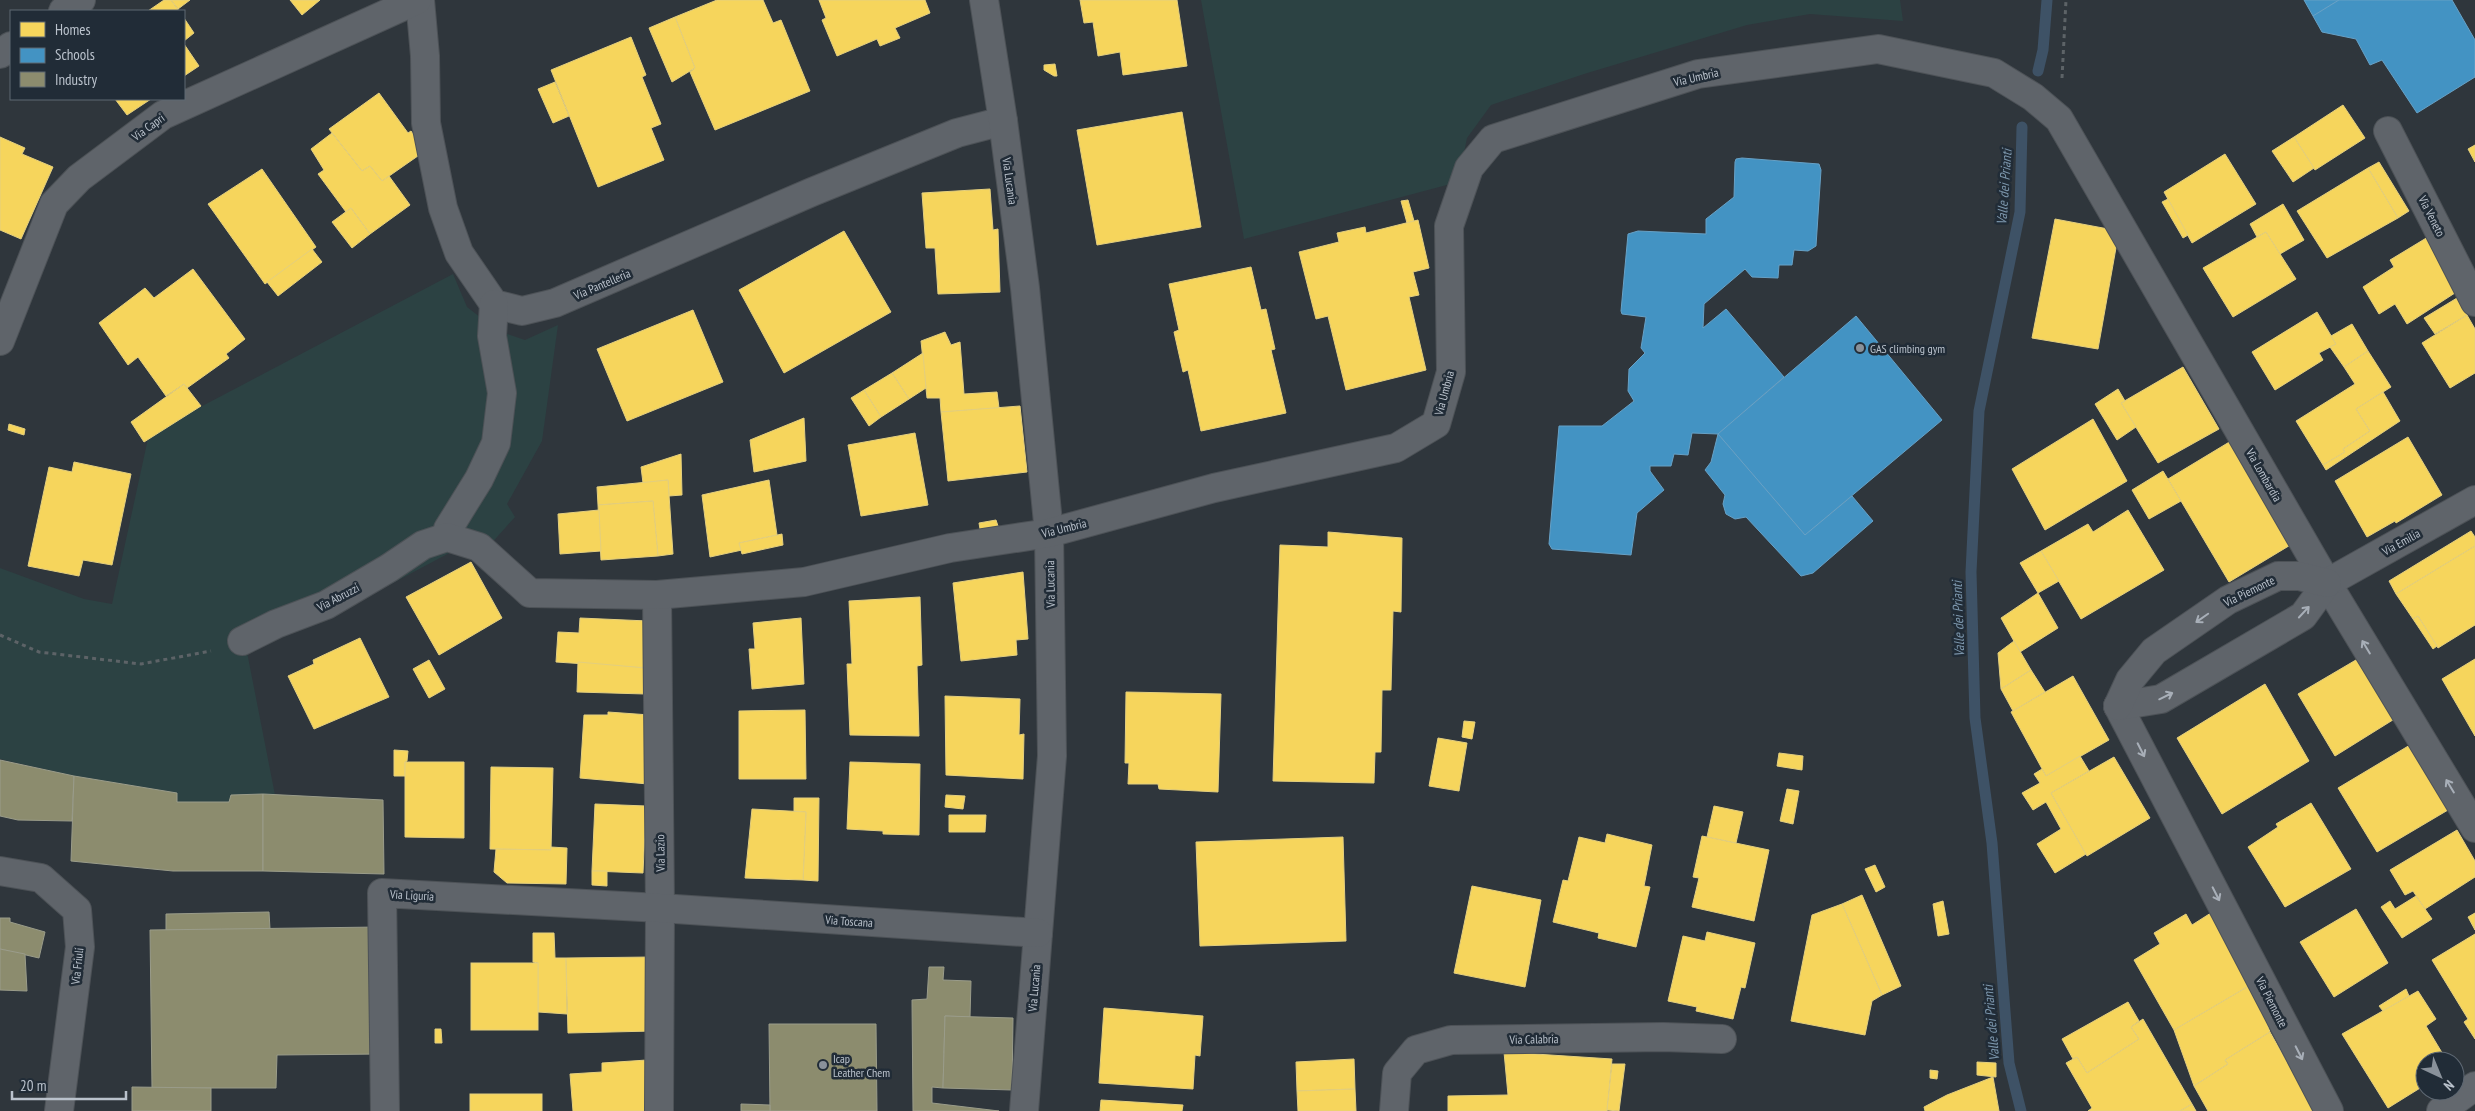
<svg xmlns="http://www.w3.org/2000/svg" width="2475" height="1111" font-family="'PT Sans Narrow',sans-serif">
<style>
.green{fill:#2c4243}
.homes{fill:#f6d55c;stroke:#e4cf7e}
.schools{fill:#4393c3;stroke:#67a1c6}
.industry{fill:#8c8c6e;stroke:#9a9c8a}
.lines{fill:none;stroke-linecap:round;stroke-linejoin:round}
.stream{stroke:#3e5266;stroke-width:11}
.street-casing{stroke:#4d5257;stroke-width:30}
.secondary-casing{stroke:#4d5257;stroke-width:30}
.path{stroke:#5d6367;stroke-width:3;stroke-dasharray:4 4;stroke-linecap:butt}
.street{stroke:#5f646a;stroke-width:28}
.secondary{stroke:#63686e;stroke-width:28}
.oneway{stroke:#a8afb8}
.poi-dot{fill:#89919a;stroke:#212c37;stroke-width:2}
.labels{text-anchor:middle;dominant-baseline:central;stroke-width:5;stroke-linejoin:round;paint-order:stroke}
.street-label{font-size:12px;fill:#bac2cc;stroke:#212c37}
.poi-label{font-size:12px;fill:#bac2cc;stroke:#212c37;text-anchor:start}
.water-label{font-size:14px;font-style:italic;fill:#7c96ac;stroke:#212c37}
</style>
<rect width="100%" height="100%" fill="#2f363c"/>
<g class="green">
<polygon points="1201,0 1900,0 1903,21 1810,14 1747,25 1584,74 1491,105 1467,138 1458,182 1244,239"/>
<polygon points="453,274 467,307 498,331 525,340 558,325 542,441 507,504 515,517 489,546 453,551 346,608 246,647 275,795 229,802 177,802 177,793 74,776 0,759 0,568 84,599 112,604 149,434"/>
</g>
<g class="homes">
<polygon points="164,0 171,0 179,11 148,11"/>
<polygon points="171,0 190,0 178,9"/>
<polygon points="290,0 320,0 302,15"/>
<polygon points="717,0 763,0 773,23 781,20 810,91 715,130 690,72 695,68 675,17"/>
<polygon points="819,0 925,0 930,13 895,28 900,38 880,46 877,39 837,56 822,20 826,18"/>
<polygon points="1080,0 1177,0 1187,66 1123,75 1120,52 1098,56 1093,22 1084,23"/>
<polygon points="675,17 695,68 672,82 649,28"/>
<polygon points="184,18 194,33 184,41"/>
<polygon points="631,37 646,75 642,77 661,124 651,128 664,160 598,187 551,70"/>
<polygon points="184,44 199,66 184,76"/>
<polygon points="1055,64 1057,76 1054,76 1044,70 1044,65"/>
<polygon points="555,82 569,116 553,123 538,89"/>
<polygon points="379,93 408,133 411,131 425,151 382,181 370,166 362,171 329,129"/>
<polygon points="115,99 151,99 127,115"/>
<polygon points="2343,105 2365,138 2315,170 2294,137"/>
<polygon points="1182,112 1201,227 1097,245 1077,130"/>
<polygon points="332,133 362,171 370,166 382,181 389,176 410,205 370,234 351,208 346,212 318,174 324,170 311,149"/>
<polygon points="0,137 25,148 22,154 53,167 21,239 0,230"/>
<polygon points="2294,137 2314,168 2293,182 2272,151"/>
<polygon points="2475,145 2475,162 2468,149"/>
<polygon points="2225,154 2256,204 2192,243 2164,192"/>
<polygon points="2379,162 2409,211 2398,218 2368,168"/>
<polygon points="2368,168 2398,218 2327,258 2297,211"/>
<polygon points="262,169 316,247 265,284 208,204"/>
<polygon points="990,189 993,230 998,229 1000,292 938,294 935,248 926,248 922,193"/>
<polygon points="2168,199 2188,235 2183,238 2162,202"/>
<polygon points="1408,200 1414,221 1407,223 1401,201"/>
<polygon points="2283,204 2304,240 2280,254 2266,232 2257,237 2250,224"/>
<polygon points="351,208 370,234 352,248 332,222"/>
<polygon points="2055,219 2119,231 2098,349 2032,338"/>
<polygon points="1418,220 1429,268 1413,272 1419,295 1409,297 1426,370 1346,390 1328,316 1316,319 1299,252 1339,242 1337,233 1365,227 1366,233"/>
<polygon points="844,231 891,312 784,373 739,290"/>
<polygon points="2266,232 2296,279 2233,317 2203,268"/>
<polygon points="2428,237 2458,291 2407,324 2395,304 2379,314 2363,287 2394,267 2390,260"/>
<polygon points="312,249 322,262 278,296 267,282"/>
<polygon points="1251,267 1261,310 1266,309 1275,349 1271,350 1286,413 1201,431 1188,370 1183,372 1174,332 1179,330 1169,284"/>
<polygon points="193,269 245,339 226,354 229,358 187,388 184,384 166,396 138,357 128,365 99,323 145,288 154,298"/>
<polygon points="2457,298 2467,315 2435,334 2424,318"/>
<polygon points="693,310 723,382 627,421 597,349"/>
<polygon points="2317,312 2336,344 2319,353 2323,360 2275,390 2252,352"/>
<polygon points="2467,315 2475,329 2475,373 2450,388 2422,343"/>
<polygon points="2352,324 2368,351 2344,367 2330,347 2336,344 2331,336"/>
<polygon points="945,332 951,345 960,342 964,394 997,392 999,408 941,412 940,398 927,398 921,341"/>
<polygon points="2368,351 2391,387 2356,409 2370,431 2343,449 2345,452 2323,465 2296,421 2355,384 2344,367"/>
<polygon points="923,353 926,388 909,399 892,373"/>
<polygon points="2183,367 2219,429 2158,463 2121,403"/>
<polygon points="892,373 909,399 881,417 864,390"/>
<polygon points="184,384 201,406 144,442 131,422"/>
<polygon points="2118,389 2125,401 2121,403 2136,427 2117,440 2095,404"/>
<polygon points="864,390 881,417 869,426 851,398"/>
<polygon points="2383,392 2400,421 2326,470 2323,465 2345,452 2343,449 2370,431 2356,409"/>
<polygon points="1020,406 1027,472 948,481 941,412"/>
<polygon points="804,418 806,461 754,472 750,440"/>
<polygon points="2093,419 2127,481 2045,530 2012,469"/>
<polygon points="9,424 25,429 24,435 8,430"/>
<polygon points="915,433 928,505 861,516 848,445"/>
<polygon points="2408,437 2442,495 2396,523 2395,521 2367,537 2335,481"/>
<polygon points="2236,438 2297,541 2229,582 2168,479"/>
<polygon points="681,454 682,495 669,496 668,480 643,483 641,467"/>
<polygon points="74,462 131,474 112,565 83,560 79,576 28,566 49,467 72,472"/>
<polygon points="2163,471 2181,501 2149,519 2132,490"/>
<polygon points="668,480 673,554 658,556 653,501 598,505 597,487"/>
<polygon points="769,480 777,535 739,543 742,550 710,557 702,495"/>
<polygon points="653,501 658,556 601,560 598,505"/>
<polygon points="599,510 601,551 560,554 558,514"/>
<polygon points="2128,510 2164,570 2081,619 2041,551 2088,524 2093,532"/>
<polygon points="996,520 998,526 980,529 979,523"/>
<polygon points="2471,531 2475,537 2475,546 2396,594 2389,581"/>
<polygon points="1328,532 1402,538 1401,612 1393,611 1391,690 1382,690 1381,752 1375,752 1374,783 1273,781 1280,545 1328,547"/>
<polygon points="782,534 783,545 742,554 739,543"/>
<polygon points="2475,546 2475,625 2438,648 2418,616 2413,619 2396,594"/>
<polygon points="2041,551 2059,581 2038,593 2020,563"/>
<polygon points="471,562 502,618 439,655 406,597"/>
<polygon points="1023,572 1028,639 1016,640 1017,655 961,661 953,583"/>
<polygon points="2038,593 2058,628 2020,652 2001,618"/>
<polygon points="920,597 922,665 917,666 919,736 850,735 847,664 852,664 849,601"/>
<polygon points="2418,616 2437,646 2433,649 2413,619"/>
<polygon points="580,618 648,621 646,668 556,662 558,632 579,633"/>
<polygon points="801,618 804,684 752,689 749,649 755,649 753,623"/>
<polygon points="360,638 389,697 314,729 288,676 314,664 313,660"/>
<polygon points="2014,641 2031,670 2001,689 1998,653"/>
<polygon points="2361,657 2396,718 2335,756 2298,694"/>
<polygon points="2475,659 2475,736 2442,679"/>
<polygon points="429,660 445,689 429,698 413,669"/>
<polygon points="578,662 646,668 645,694 577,692"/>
<polygon points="2031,670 2045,692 2013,711 2001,689"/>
<polygon points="2073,676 2109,740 2046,776 2011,712"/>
<polygon points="2265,684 2309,761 2222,814 2177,738"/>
<polygon points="1126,692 1221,694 1218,792 1159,789 1158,784 1128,784 1129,763 1125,763"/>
<polygon points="945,696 1020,699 1019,735 1024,734 1023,779 946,775"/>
<polygon points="805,710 806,779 739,779 739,711"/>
<polygon points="608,712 650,715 648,784 580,778 584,715 608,715"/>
<polygon points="1464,721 1475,722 1472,739 1462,737"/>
<polygon points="1438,738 1467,743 1459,791 1429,786"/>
<polygon points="2410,745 2448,810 2377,852 2338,788"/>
<polygon points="394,750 408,751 407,761 405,762 405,776 394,776"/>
<polygon points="1779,753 1803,756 1802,770 1777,766"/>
<polygon points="2080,756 2089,771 2051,793 2086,854 2055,873 2037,844 2061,829 2046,802 2033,810 2022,793 2040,783 2034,774 2042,769 2046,776"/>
<polygon points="2114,757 2150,818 2087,856 2051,793"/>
<polygon points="405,762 464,762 464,838 405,837"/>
<polygon points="850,762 920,764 919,835 883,834 883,831 847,829"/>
<polygon points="491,767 553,768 551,850 490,849"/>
<polygon points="1787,789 1799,791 1793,824 1780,821"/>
<polygon points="946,795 965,796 963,809 945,807"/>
<polygon points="794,798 819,798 818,881 803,880 806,812 794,811"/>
<polygon points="2311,803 2351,869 2285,907 2248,847 2278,827 2276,824"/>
<polygon points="595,804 646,806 643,873 592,871"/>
<polygon points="1714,806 1743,812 1736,843 1707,837"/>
<polygon points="752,809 806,812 803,880 745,878"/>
<polygon points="949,815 986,815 985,832 949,832"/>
<polygon points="2457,830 2475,861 2475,877 2425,909 2413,891 2405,895 2390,870"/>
<polygon points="1607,834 1652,845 1644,886 1650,887 1636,947 1598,938 1599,933 1553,922 1563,880 1568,881 1579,837 1605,843"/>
<polygon points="1702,836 1769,850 1754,921 1692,907 1699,878 1693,877"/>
<polygon points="1343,837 1346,941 1200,946 1196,842"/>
<polygon points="551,847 567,848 566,884 507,883 494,872 496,849 551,850"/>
<polygon points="1875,865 1885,887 1876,892 1865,869"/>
<polygon points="592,871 607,871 607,886 592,885"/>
<polygon points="1472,886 1541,900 1525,987 1454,973"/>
<polygon points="1862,895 1901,986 1882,995 1842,904"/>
<polygon points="2416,896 2432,919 2402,938 2381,907 2390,901 2395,909"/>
<polygon points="1943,901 1949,934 1938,936 1933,904"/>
<polygon points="1842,904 1882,995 1872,1001 1865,1035 1791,1021 1812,915"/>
<polygon points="2356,909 2388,963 2334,997 2300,942"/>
<polygon points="2214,911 2254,983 2174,1030 2134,960 2160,944 2154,933 2186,914 2192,925"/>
<polygon points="2475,913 2475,930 2468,917"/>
<polygon points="1707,932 1755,943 1745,988 1741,987 1733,1019 1696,1011 1697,1007 1668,1001 1683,936 1705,941"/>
<polygon points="533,933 554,933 555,958 566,958 567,1014 538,1012 538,963 533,962"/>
<polygon points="2475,934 2475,1039 2464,1022 2468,1019 2432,960"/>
<polygon points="652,957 653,1031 568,1033 566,958"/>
<rect x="471" y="963" width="67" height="67"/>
<polygon points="2254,983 2270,1032 2225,1060 2228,1064 2194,1086 2174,1030"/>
<polygon points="2406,989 2409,996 2383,1011 2379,1006"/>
<polygon points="2418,991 2436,1019 2426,1026 2447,1061 2425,1061 2425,1085 2388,1108 2342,1034"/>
<polygon points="2128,1002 2139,1021 2131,1027 2139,1039 2087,1073 2077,1057 2073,1059 2062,1039"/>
<polygon points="1104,1008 1203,1016 1200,1056 1195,1055 1193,1089 1099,1083"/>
<polygon points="2143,1019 2192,1104 2180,1111 2088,1111 2092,1108 2066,1063 2077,1057 2087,1073 2139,1039 2131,1027"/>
<polygon points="435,1029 441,1029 442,1043 435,1043"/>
<polygon points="2270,1032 2315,1111 2208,1111 2194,1086 2228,1064 2225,1060"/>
<polygon points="1504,1052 1612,1059 1607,1111 1448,1111 1448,1096 1508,1095"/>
<polygon points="1354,1059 1355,1089 1297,1091 1296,1062"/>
<polygon points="647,1060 648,1111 573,1111 570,1074 602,1072 602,1063"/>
<polygon points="1977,1062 1996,1063 1996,1077 1977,1075"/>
<polygon points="1612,1064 1625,1064 1619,1111 1607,1110"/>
<polygon points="1930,1070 1938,1071 1937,1079 1930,1078"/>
<polygon points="1993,1077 1999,1111 1925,1111 1924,1107 1947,1095"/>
<polygon points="1355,1089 1356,1111 1298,1111 1297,1091"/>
<rect x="470" y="1094" width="72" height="17"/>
<polygon points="1101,1100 1183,1105 1182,1111 1100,1111"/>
<polygon points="2192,1104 2196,1111 2180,1111"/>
</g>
<g class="schools">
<polygon points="2304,0 2339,0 2313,16"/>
<polygon points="2339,0 2452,0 2475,40 2475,77 2417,113 2382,60 2370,65 2356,39 2322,32 2313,16"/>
<polygon points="1742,158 1819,164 1821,170 1816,246 1808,251 1794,250 1792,265 1779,265 1778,278 1752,277 1745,269 1704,304 1703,328 1726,309 1784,377 1718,434 1692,433 1688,455 1674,454 1671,466 1650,466 1650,471 1664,490 1637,513 1631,555 1552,549 1549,544 1559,426 1602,426 1634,401 1628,391 1629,369 1645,353 1641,348 1646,317 1622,314 1621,311 1628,234 1638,231 1706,234 1706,219 1734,197 1735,162 1736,159"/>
<polygon points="1856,316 1942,420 1805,535 1718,434"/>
<polygon points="1718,434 1805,535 1852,496 1873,521 1813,573 1801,576 1746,517 1735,519 1726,514 1723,504 1725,495 1705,470 1711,462"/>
</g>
<g class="industry">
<polygon points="0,760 74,776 72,821 18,820 0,816"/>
<polygon points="74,776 177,793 177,802 229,802 231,795 263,794 263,871 173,871 71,861"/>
<polygon points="263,794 383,800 384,874 263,871"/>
<polygon points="269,912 270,929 166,930 166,914"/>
<polygon points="0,918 10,918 10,922 45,932 39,958 0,949"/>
<polygon points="379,927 381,1054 277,1055 276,1088 152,1088 150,930"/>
<polygon points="0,949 25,954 27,991 0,990"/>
<polygon points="929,967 944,967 943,980 971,981 970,1017 945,1016 943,1088 932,1087 932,1103 999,1111 913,1111 912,1000 927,999"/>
<polygon points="945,1016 1013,1018 1012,1090 943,1088"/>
<polygon points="769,1024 876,1024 877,1111 770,1111"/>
<polygon points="132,1087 211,1088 211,1111 132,1111"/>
<polygon points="741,1104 770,1105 770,1111 741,1111"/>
</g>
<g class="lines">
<g class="stream">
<polyline points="2038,71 2043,50 2047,0"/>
<polyline points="2021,1111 2009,1063 1992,843 1975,718 1971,572 1979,411 2020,212 2022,127"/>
</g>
<g class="street-casing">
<g id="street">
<polyline points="420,0 425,56 426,123 443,208 459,253 494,304 522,311 555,303 812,192 957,133 1003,121"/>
<polyline points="984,0 1003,121 1025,288 1049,533 1052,756 1024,1111"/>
<polyline points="63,11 81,0"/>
<polyline points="0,54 11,46"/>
<polyline points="2388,131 2475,302"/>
<polyline points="0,341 54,204 79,178 163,115 417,0"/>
<polyline points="447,537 448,529 479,479 496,443 502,393 492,336 494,304"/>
<polyline points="657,595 660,908 659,1111"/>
<polyline points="242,641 276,624 326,605 389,568 423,545 447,537 479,547 530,593 657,595 804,582 950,548 1049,533 1214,488 1396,448 1436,424 1451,372 1449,226 1469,168 1493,139 1698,74 1878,49 1994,73 2033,97 2059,119 2327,583 2475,828"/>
<polyline points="2118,706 2329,1111"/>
<polyline points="2118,706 2161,699 2303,616 2327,583 2475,500"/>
<polyline points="2118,706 2130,680 2154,651 2228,600 2278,576 2299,576 2327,583"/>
<polyline points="0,871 41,878 77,910 80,947 59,1111"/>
<polyline points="385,1111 382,893 660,908 1038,933"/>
<polyline points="1394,1111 1397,1073 1416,1050 1451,1040 1663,1037 1722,1039"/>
</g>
</g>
<g class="secondary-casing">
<polyline id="secondary" points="2441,1111 2475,1086"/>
</g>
<g class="path">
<polyline points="2062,78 2066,0"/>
<polyline points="0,635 39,652 141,664 211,651"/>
</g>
<use href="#street" class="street"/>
<use href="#secondary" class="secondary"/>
</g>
<defs><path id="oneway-shaft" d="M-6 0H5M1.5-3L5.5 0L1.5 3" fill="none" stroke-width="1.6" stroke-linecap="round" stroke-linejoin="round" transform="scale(1.25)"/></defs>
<g class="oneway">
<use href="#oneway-shaft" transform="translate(2304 612) rotate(-47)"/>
<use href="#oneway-shaft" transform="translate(2202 618) rotate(145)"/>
<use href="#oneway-shaft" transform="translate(2366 647) rotate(-121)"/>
<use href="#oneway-shaft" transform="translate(2166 696) rotate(-26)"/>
<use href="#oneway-shaft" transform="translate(2141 750) rotate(63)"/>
<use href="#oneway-shaft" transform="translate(2450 786) rotate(-121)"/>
<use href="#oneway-shaft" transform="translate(2216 894) rotate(63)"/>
<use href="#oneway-shaft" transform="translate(2299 1053) rotate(63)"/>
</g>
<g class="poi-dot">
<circle cx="1860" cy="348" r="5"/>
<circle cx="823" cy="1065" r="5"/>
</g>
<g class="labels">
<g class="street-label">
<text transform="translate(1696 77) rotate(-13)">Via Umbria</text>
<text transform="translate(148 127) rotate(-36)">Via Capri</text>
<text transform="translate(1010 181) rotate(82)">Via Lucania</text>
<text transform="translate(2432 216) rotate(63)">Via Veneto</text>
<text transform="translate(602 284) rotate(-23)">Via Pantelleria</text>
<text transform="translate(1444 393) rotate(-75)">Via Umbria</text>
<text transform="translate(2264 475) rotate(60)">Via Lombardia</text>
<text transform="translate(1064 528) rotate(-14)">Via Umbria</text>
<text transform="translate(2401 542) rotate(-29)">Via Emilia</text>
<text transform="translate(1050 584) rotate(-91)">Via Lucania</text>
<text transform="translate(2249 591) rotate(-26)">Via Piemonte</text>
<text transform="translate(338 597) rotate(-28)">Via Abruzzi</text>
<text transform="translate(660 853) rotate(-91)">Via Lazio</text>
<text transform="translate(412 895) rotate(3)">Via Liguria</text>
<text transform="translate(849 921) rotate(4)">Via Toscana</text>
<text transform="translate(77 966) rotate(-84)">Via Friuli</text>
<text transform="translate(1034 988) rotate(-85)">Via Lucania</text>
<text transform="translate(2272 1002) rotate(63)">Via Piemonte</text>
<text transform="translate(1534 1039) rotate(-1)">Via Calabria</text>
</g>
<g class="poi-label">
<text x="1870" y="348">GAS climbing gym</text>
<text x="833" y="1058">Icap<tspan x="833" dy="14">Leather Chem</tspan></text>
</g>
<g class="water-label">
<text transform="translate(2004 187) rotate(-86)">Valle dei Prianti</text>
<text transform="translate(1958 619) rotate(-92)">Valle dei Prianti</text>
<text transform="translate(1991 1023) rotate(-95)">Valle dei Prianti</text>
</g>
</g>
<rect x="10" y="10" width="175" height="90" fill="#212c37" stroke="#5e6873"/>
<rect x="20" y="22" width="25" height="15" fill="#f6d55c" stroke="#5e6873"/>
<text x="55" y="35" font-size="15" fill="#bac2cc">Homes</text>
<rect x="20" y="48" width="25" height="15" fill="#4393c3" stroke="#5e6873"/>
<text x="55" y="60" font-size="15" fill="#bac2cc">Schools</text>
<rect x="20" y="72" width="25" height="15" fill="#8c8c6e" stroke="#5e6873"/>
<text x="55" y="85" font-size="15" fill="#bac2cc">Industry</text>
<g transform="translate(2440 1076) rotate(136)"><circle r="24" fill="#212c37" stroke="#5e6873"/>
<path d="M0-4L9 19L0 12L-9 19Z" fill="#89919a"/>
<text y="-8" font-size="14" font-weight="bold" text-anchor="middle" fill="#bac2cc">N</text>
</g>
<path d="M12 1091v8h114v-8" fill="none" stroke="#bac2cc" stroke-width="2.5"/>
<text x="20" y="1091" font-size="15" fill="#bac2cc" stroke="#212c37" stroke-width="4" paint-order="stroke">20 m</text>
</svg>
